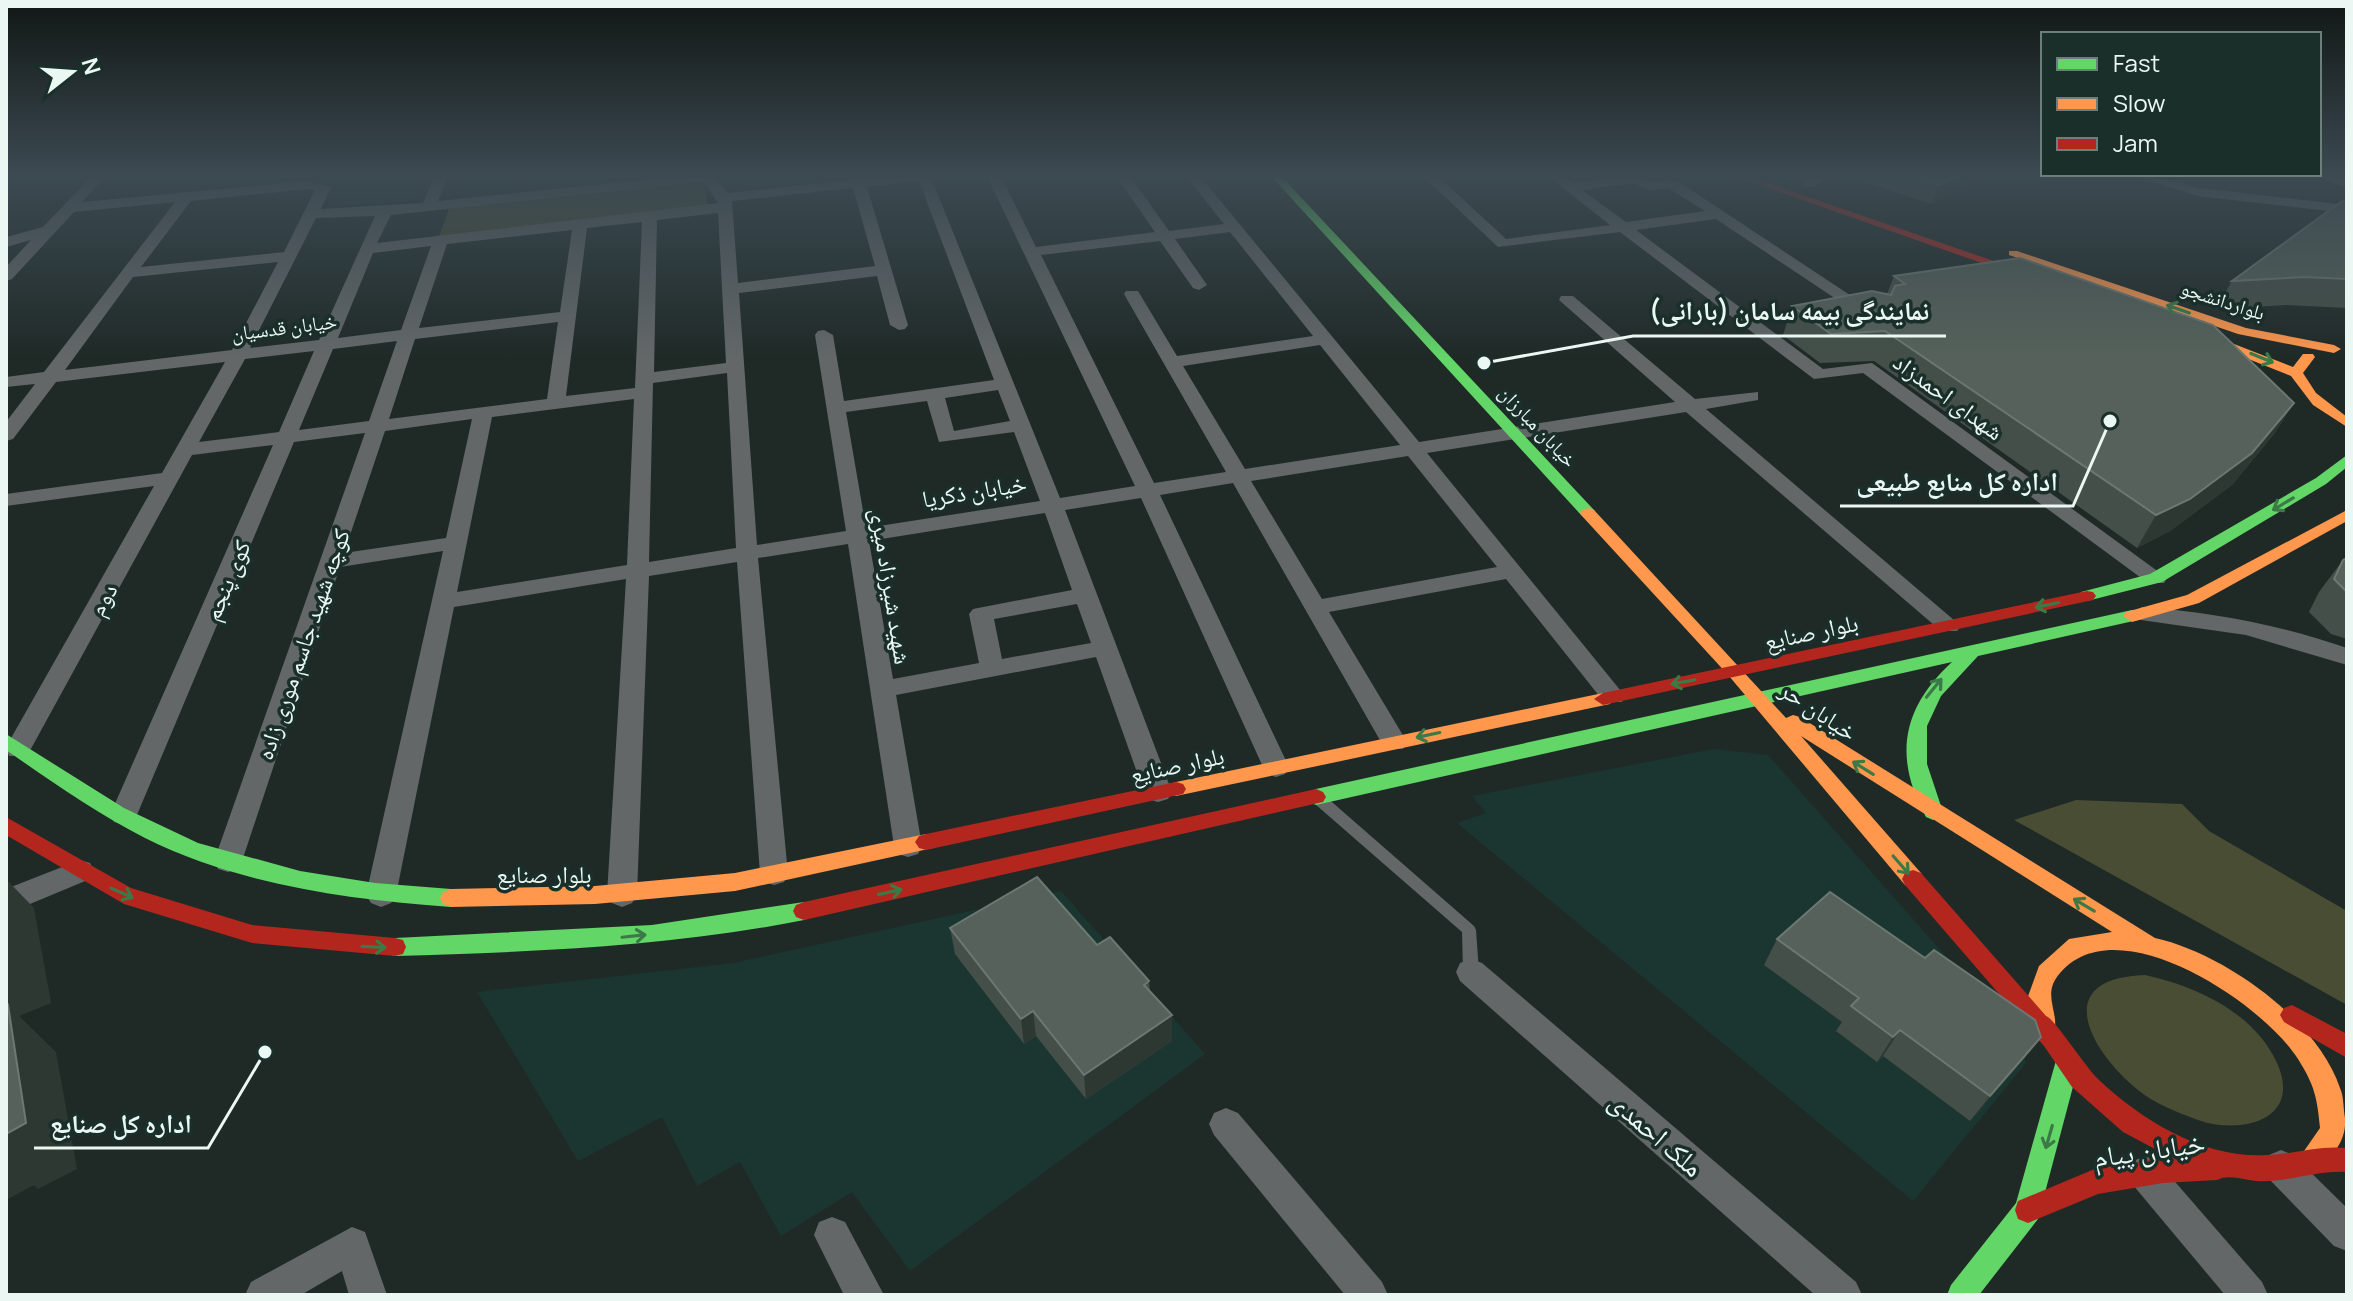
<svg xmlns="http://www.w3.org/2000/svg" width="2353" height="1301" font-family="Manrope,'Noto Naskh Arabic',sans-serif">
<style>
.built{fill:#1b3631}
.green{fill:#494d34}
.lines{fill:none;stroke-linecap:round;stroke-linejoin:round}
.lane{fill:#636768;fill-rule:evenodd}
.street{fill:#636768;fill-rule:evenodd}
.fast{fill:#63d668;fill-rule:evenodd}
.slow{fill:#ff974d;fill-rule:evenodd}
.jam{fill:#b3261e;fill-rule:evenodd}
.wall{fill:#434f48}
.shaded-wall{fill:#2d3833}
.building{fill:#55615a;stroke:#6c7872;stroke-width:2}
.oneway{stroke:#3b7a46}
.labels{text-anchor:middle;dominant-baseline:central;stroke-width:7;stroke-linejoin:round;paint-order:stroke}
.far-street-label{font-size:20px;fill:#eaf7f3;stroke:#1a2f2a}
.street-label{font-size:24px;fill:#eaf7f3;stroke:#1a2f2a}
.near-street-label{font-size:28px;fill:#eaf7f3;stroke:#1a2f2a}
.leader{fill:none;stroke:#eaf7f3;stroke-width:3}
.callout-dot{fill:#eaf7f3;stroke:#1a2f2a;stroke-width:3}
.callout-label{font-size:26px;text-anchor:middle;font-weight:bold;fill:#eaf7f3;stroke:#1a2f2a;stroke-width:7;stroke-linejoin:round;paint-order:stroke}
</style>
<rect width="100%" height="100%" fill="#1f2a27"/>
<g class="built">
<polygon points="426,176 417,200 327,207 336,177"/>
<polygon points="461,176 579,176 578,182 454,195"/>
<polygon points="1714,749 1768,755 2019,1039 2026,1063 1913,1201 1457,823 1486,813 1472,796"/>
<polygon points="1061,891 1205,1054 910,1271 852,1192 781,1236 740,1162 697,1186 662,1117 578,1161 477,992 733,963"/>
</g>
<g class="green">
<polygon points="699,180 705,181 707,206 439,237 450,206"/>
<polygon points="2076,800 2182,804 2209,831 2347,911 2347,1005 2014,820"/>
<path d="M2145,975C2195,986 2254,1012 2277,1063C2303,1121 2240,1135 2198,1120C2177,1112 2155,1104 2138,1090C2090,1051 2049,978 2145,975Z"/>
</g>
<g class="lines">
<polygon class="lane" points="1320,795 1325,796 1474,926 1476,930 1479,972 1476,977 1471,979 1466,977 1463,972 1462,932 1315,804 1313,800 1315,796"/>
<g class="street">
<path d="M92,176H106L82,202L307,181L331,187L321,209L423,203L434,176H448L438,201L683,176L715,178L728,193L851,180L850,176H864L865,179L937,176L932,180L1060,498L1135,486L987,176H1001L1036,247L1155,232L1116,176H1130L1169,231L1224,224L1186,176H1200L1419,442L1675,402L1559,300L1561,296H1573L1695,399L1758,392V400L1706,409L1961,626L1957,631H1941L1686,412L1427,453L1625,696L1622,702H1604L1506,579L1329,612L1407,742L1403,749H1385L1233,483L1160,495L1289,767L1285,774L1276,777L1267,774L1263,767L1141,498L1065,510L1172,792L1168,799L1158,802L1148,799L1144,792L1096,657L896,695L922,846L918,854L908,857L898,854L894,846L848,544L758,558L788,874L784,882L774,885L764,882L760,874L737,562L649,576L637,895L632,903L622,907L612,903L607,895L626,579L454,607L396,895L391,903L381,907L371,903L366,895L443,551L340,567L242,861L238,869L228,872L218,869L214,861L365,433L294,442L134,822L124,825L114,822L110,815L273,445L192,455L27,756H9L6,747L154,486L6,506V494L162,473L225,362L56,382L13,439L6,441V422L35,384L6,387V377L44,372L175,202L74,212L12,279L6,281V267L31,240L6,247V237L43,227ZM919,181L994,380L844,401L833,335L824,330L818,331L815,335L846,531L757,545L739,293L877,276L890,325L899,330L905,329L908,325L867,187ZM699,182L705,184L718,203L377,243L391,215ZM853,188L875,266L738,283L732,201ZM307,189L315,190L284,252L141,267L191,201ZM718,213L726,363L654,372L657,220ZM375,216L319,340L250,348L316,218ZM642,222L635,388L566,396L587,228ZM572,230L560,312L419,328L447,244ZM1230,232L1313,336L1177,356L1138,291H1126L1124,294L1226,472L1154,483L1041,255L1160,241L1193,288L1199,290L1207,285L1175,239ZM431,246L401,330L338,338L373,253ZM278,262L232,350L65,370L133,277ZM558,322L547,399L389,419L415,339ZM397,341L369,421L299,430L333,349ZM1320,345L1400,445L1245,469L1183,366ZM314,351L279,432L199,442L245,359ZM727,373L736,548L649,562L653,383ZM998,390L1010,421L954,431L945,398ZM634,399L627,565L457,592L492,417ZM927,401L939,442L1014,432L1040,501L866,528L846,412ZM472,419L446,538L344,553L385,431ZM1408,456L1497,567L1322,599L1251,481ZM1045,513L1072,590L973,609L969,614L979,663L893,679L869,541ZM1077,604L1091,643L1002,659L994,619Z"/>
<path d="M1423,176H1438L1506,239L1610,225L1548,176H1563L1573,183L1629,176L1650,181L1676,180L1877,313L1875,317H1863L1716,219L1636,230L1823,369L1872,363L2167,578L2164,583H2148L1863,373L1814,379L1620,232L1498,247ZM1634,183L1648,190L1668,188L1705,211L1626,222L1582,190Z"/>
<polygon points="1815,176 1832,176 1813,187 1803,187 1803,181"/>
<polygon points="2133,176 2154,176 2199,188 2347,205 2347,213 2198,196"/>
<polygon points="2320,176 2347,178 2347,187 2322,179"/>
<path d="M2142,607C2213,612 2280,625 2347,648V665L2246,635L2134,619L2130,614Z"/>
<polygon points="80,860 90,863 94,871 90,879 6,914 6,889"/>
<polygon points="1471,959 1482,963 1856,1282 1862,1295 1815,1295 1460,981 1456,972 1460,963"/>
<polygon points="1226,1108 1238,1113 1382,1282 1388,1295 1345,1295 1214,1135 1209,1124 1214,1113"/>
<polygon points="2281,1150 2293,1155 2347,1208 2347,1251 2334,1246 2269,1179 2263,1167 2269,1155"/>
<polygon points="2145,1156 2157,1161 2262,1282 2268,1295 2225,1295 2133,1185 2127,1173 2133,1161"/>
<polygon points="832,1217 845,1222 884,1295 844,1295 814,1235 819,1222"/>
<polygon points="352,1227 365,1232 387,1295 349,1295 342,1271 301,1295 245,1295 251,1282"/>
</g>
<g class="fast">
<polygon points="1271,176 1281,176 1594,510 1596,513 1594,516 1582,516"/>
<polygon points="2347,455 2347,467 2326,484 2162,582 2087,601 2078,596 2081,592 2150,574 2316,478"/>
<path d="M2132,610L2141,616L2138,620L1978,656L1941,696L1927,726V764L1943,812L1940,817L1933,820L1926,817C1893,757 1902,708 1952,662L1316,805L1309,802L1306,797L1309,792L1316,789Z"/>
<path d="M6,734L124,808L198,843L300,871L375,883L451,889L459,892L462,898L459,904L451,907C346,899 240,885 145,838C96,813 51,781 6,750Z"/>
<path d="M804,902L812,905L815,911L812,917L804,920C669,947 533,952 395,956L387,954L384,947L387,940L395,938L652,925Z"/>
<polygon points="2067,1053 2076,1056 2079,1064 2038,1219 1979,1295 1947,1295 1951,1285 2016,1203 2055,1064 2058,1056"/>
</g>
<g class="slow">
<polygon points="2009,251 2017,251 2246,328 2334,345 2341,349 2334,353 2238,334 2009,255"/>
<polygon points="2193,328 2293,367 2303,354 2313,354 2315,357 2303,373 2316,393 2347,417 2347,427 2313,405 2291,376 2188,335 2187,332"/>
<path d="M1588,508L1594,510L1786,718L1793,715L1800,717L2155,938C2223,953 2317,1019 2340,1088C2344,1097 2343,1108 2345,1118C2347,1138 2334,1159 2315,1166L2306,1163L2302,1154L2320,1128C2317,1098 2315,1086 2298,1059C2262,1002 2108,899 2055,980C2044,998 2061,1018 2053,1033L2045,1036L2037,1033L2029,1013L2027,999L2039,966L2069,939L2112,932L1801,736L1921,873L1924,879L1921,885L1913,888L1905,885L1729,676L1582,516L1580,513L1582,510Z"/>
<polygon points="2347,510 2347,521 2199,603 2132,622 2123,616 2126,612 2187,595"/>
<polygon points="1603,693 1610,694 1612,699 1610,704 1176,796 1169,794 1166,789 1169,784 1176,782"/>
<polygon points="926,834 933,836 937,842 933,848 735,891 595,904 451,907 443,904 440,898 443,892 451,889 595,886 735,873"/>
</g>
<g class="jam">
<polygon points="1734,176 1748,176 2040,277 2030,280"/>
<polygon points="2087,591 2093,592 2096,596 2093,600 1603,705 1594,699 1603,693"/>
<polygon points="1176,782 1183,784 1186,789 1183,794 926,850 919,848 915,842 919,836 926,834"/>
<polygon points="1316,789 1323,792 1326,797 1323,802 804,920 796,917 793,911 796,905 804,902"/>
<polygon points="6,817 131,888 252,925 395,938 403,940 406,947 403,954 395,956 252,943 124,904 6,835"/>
<path d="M1913,870L1921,873L2046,1016C2055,1019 2086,1068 2099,1080C2144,1122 2205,1159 2268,1155C2295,1154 2320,1145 2347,1148V1172C2316,1170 2287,1183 2256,1181C2242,1180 2230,1174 2217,1180L2163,1183L2098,1194L2028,1223L2018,1219L2015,1210L2018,1201L2097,1168L2170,1157L2123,1132L2072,1087L2044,1046L1905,885L1902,879L1905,873Z"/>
<polygon points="2292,1005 2347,1034 2347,1058 2284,1022 2280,1015 2284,1008"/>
</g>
</g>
<g class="wall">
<polygon points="1847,176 1988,176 1931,204"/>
<polygon points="2347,202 2347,308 2287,305 2216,309 2232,281"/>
<polygon points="1894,276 2294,403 2274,434 2232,485 2170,531 2137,548 1874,361 1820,363 1783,335 1792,306 1887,294"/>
<polygon points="2347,558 2347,639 2331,634 2309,612 2319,592 2343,560"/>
<polygon points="950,928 1097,945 1149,981 1150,991 1172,1015 1172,1041 1086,1099 1036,1036 1024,1044 955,954"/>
<polygon points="1777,939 2041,1037 2021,1062 1970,1121 1883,1056 1877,1062 1836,1031 1842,1022 1764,965"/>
</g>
<g class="shaded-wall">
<polygon points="1958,176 1988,176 1931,204 1939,185"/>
<polygon points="2294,403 2274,434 2232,485 2170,531 2137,548 2156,515"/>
<polygon points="6,879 34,908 51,1003 19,1016 56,1052 77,1169 38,1189 34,1185 6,1200"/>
<polygon points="1033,1011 1036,1036 1024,1044 1021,1019"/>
<polygon points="1172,1015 1172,1041 1086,1099 1084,1075"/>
<polygon points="1900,1030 1883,1056 1877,1062 1893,1037"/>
<polygon points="2041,1037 2021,1062 1970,1121 1990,1096"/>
</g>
<g class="building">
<polygon points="1910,176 1958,176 1939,185"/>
<polygon points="2342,201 2347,202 2347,279 2304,277 2232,281"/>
<polygon points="2020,258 2213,325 2294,403 2252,453 2190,499 2156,515 1885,331 1831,334 1792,306 1872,291 1891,295 1895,286 1905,284 1894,276"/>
<polygon points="2347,558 2347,592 2334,579 2343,560"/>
<polygon points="1037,877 1097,945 1110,937 1149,981 1144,985 1172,1015 1084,1075 1033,1011 1021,1019 950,928"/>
<polygon points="1830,892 1925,958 1934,950 2035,1020 2041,1037 1990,1096 1900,1030 1893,1037 1851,1006 1859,998 1777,939"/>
<polygon points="8,1005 26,1123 6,1134 6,1007"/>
</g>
<defs><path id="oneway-shaft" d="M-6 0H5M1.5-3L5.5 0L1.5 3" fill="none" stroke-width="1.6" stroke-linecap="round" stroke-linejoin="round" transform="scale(2)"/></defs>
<g class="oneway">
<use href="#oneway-shaft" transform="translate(2178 309) rotate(-161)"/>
<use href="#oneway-shaft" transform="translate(2262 358) rotate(22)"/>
<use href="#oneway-shaft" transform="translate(2283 504) rotate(149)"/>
<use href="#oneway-shaft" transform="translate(2047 605) rotate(168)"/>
<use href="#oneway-shaft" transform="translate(1683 682) rotate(169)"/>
<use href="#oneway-shaft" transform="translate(1934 688) rotate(-51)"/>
<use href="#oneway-shaft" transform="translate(1428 735) rotate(168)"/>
<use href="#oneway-shaft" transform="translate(1863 768) rotate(-148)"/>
<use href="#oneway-shaft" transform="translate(1901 865) rotate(49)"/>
<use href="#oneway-shaft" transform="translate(890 892) rotate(-12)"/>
<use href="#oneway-shaft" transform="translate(122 893) rotate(24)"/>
<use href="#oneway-shaft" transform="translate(2084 905) rotate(-149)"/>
<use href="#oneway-shaft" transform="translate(634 936) rotate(-6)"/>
<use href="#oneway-shaft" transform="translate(374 947) rotate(3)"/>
<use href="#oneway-shaft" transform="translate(2049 1137) rotate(106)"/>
</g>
<linearGradient id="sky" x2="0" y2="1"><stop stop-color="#111715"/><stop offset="0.49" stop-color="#3c4a52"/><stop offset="1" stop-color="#3c4a52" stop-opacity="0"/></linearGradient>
<rect width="2353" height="358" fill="url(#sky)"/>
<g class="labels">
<g class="far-street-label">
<text transform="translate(2223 300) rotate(18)">بلواردانشجو</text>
<text transform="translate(284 327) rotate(-7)">خیابان قدسیان</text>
<text transform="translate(1538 426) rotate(47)">خیابان مبارزان</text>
</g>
<g class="street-label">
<text transform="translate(1949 396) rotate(36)">شهدای احمدزاد</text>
<text transform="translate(974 490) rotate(-9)">خیابان ذکریا</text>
<text transform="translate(226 580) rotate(-67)">کوی پنجم</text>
<text transform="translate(892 586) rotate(81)">شهید شیرزاد میری</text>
<text transform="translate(102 599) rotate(-61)">دوم</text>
<text transform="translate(1811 631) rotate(-12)">بلوار صنایع</text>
<text transform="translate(302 644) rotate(-71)">کوچه شهید جاسم موری زاده</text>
<text transform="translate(1819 710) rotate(34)">خیابان حر</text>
<text transform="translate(1177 764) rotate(-12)">بلوار صنایع</text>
<text x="544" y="873">بلوار صنایع</text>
</g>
<g class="near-street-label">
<text transform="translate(1657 1133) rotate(41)">ملک احمدی</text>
<text transform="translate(2149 1149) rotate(-8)">خیابان پیام</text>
</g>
</g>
<path class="leader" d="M1484 363L1633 336H1946M2110 421L2073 506H1840M265 1052L208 1148H34"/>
<g class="callout-dot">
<circle cx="1484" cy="363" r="8"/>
<circle cx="2110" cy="421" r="8"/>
<circle cx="265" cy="1052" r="8"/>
</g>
<g class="callout-label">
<text x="1789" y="320">نمایندگی بیمه سامان (بارانی)</text>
<text x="1957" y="491">اداره کل منابع طبیعی</text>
<text x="121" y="1133">اداره کل صنایع</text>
</g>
<rect width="2353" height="1301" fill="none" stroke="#eaf7f3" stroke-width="16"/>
<rect x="2041" y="32" width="280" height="144" fill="#1a2f2a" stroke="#6d7f7a" stroke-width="2"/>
<rect x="2057" y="58" width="40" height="12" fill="#63d668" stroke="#6d7f7a" stroke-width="2"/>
<text x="2113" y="72" font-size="24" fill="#eaf7f3">Fast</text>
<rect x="2057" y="98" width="40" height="12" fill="#ff974d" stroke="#6d7f7a" stroke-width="2"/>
<text x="2113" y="112" font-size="24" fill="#eaf7f3">Slow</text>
<rect x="2057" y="138" width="40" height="12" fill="#b3261e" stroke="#6d7f7a" stroke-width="2"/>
<text x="2113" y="152" font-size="24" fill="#eaf7f3">Jam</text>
<g transform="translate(72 72) rotate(73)" stroke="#1a2f2a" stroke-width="6" paint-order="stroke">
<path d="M0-6L14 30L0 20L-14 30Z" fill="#eaf7f3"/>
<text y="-12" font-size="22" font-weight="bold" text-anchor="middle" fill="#eaf7f3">N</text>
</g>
</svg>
